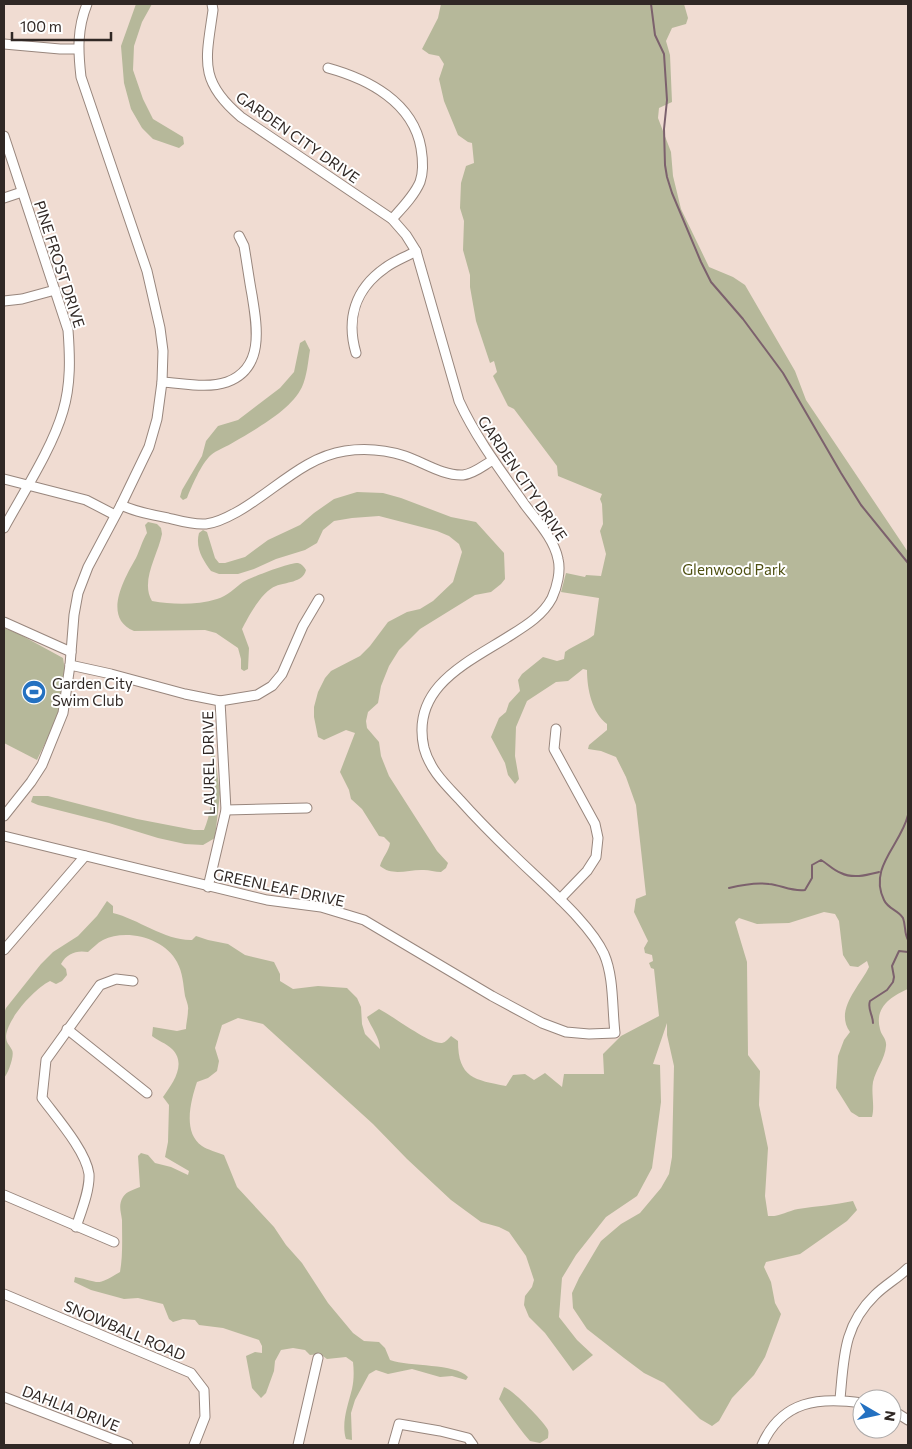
<svg xmlns="http://www.w3.org/2000/svg" width="912" height="1449" font-family="Commissioner,sans-serif">
<style>
.green{fill:#b6b89a}
.lines{fill:none;stroke-linecap:round;stroke-linejoin:round}
.stream{stroke:#7c616d;stroke-width:2}
.minor-casing{stroke:#98867d;stroke-width:11}
.minor{stroke:#fff;stroke-width:9}
.labels{text-anchor:middle;dominant-baseline:central;stroke-width:4;stroke-linejoin:round;paint-order:stroke}
.street-label{font-size:15px;fill:#302825;stroke:#fff}
.park-label{font-size:15px;fill:#4f5012;stroke:#fff}
.poi-label{font-size:15px;fill:#302825;stroke:#fff;text-anchor:start}
</style>
<rect width="100%" height="100%" fill="#f0dcd2"/>
<g class="green">
<polygon points="136,4 152,4 142,22 134,46 133,70 143,99 153,119 183,137 184,144 179,148 153,139 142,128 131,109 124,83 121,46"/>
<path d="M441,4H684L688,18L686,24L672,28L666,41L670,55L672,102L659,108L658,118L671,152L673,176L681,209L709,267L733,277L745,285L795,371L806,400L908,552V989C892,996 874,1007 880,1029C881,1035 887,1039 886,1046C885,1059 876,1069 873,1082C871,1094 875,1106 872,1117H859L851,1112L836,1088L838,1056L844,1040L850,1032C834,1010 860,986 869,967L867,961L858,967L850,966L843,955L839,921L835,914L824,912L789,923L757,924L739,918L735,922L747,962L748,1055L760,1071L759,1105L768,1148L765,1196L768,1216C780,1217 787,1211 798,1209C817,1206 835,1205 853,1201L857,1210L847,1221L800,1254L766,1262L764,1267L771,1282L775,1303L781,1314L765,1357L754,1375L732,1398L719,1421L712,1426L700,1419L664,1383L644,1373L624,1358L587,1329L573,1308L572,1293L579,1278L601,1241L621,1224L640,1213L661,1188L669,1174L672,1157L674,1066L667,1035V1023L653,1064L660,1065L661,1102L652,1168L637,1196L606,1217L576,1255L562,1278L559,1317L577,1340L593,1355L573,1371L545,1333L529,1317L524,1305L525,1296L532,1287L534,1280L526,1256L509,1232L499,1227L481,1222L451,1200L407,1159L373,1124L263,1024L238,1018L222,1025L215,1048L219,1061L217,1071L208,1078L197,1082C191,1100 182,1132 202,1146C208,1150 217,1152 224,1155L237,1187L274,1227L286,1245L302,1263L328,1303L353,1333L364,1341L379,1342L385,1348L390,1360C410,1367 455,1363 468,1377L466,1380L452,1376L440,1377L412,1369L388,1374L376,1370L369,1374L355,1400L351,1413L352,1440L346,1439C341,1423 348,1405 352,1389C354,1380 354,1371 353,1362L346,1357L327,1359L320,1354L310,1355L305,1350L293,1348L281,1350L275,1361L274,1371L266,1393L261,1398L252,1388L246,1356L255,1352L262,1353V1346L259,1340L223,1328L199,1325L195,1320L183,1319L173,1322L169,1319L163,1304L138,1298L124,1299L91,1290L74,1282L75,1277C101,1282 95,1287 120,1272C123,1256 122,1237 122,1220C121,1212 118,1205 123,1197C127,1191 133,1190 140,1187L138,1156L141,1153L148,1155L155,1163L171,1167L188,1175L189,1171L165,1157L168,1142L169,1105L163,1097C173,1083 187,1064 172,1049C166,1043 158,1041 152,1036L153,1027L177,1031L186,1029C186,1023 188,1017 188,1010C189,1006 186,1000 185,996C183,984 183,973 177,962C165,938 126,928 103,940C97,943 93,948 88,952C77,950 67,953 61,964L66,969L67,975L62,981L56,984L50,981C34,989 8,1018 6,1036C6,1043 9,1044 12,1050C15,1055 8,1074 4,1078V1013L6,1008L41,964L53,952L78,936L97,916L107,901L113,906V913C138,919 166,941 192,940L196,936L208,940L228,944L245,955L274,962L280,974V981L293,989L318,986L347,988L357,998L361,1007L362,1024L365,1034L380,1049C380,1038 371,1027 367,1017L379,1009C393,1016 429,1044 442,1043C446,1042 448,1039 451,1036L458,1041C458,1078 475,1080 506,1086L513,1075L525,1074L534,1080L545,1073L562,1087L564,1074H604L603,1054L621,1036L659,1016L654,969L651,968L649,963L653,961L652,955L645,953L644,948L648,941L634,912L636,899L646,895L636,805L626,777L616,757L601,751L588,749L589,745L607,730V724C592,713 587,689 587,670L583,669L568,681L556,682L527,701L516,727L515,756L519,779L515,784L508,775L505,763L491,737L499,718L506,712L509,703L520,691L518,680L522,674L543,657L557,661L564,659L565,652C574,645 585,642 594,635L599,598L561,592L566,573L585,577L586,575L601,576L606,554L600,531L603,524L602,504L600,499L602,494L558,476L557,466L514,409L508,406L493,376L497,372L494,361L490,363L476,321L470,287V275L463,250L464,221L460,208L461,183L466,166L474,163L472,143L468,142L458,135L444,101L439,79L444,64L439,56L429,54L422,49L438,18Z"/>
<path d="M305,340L310,350C308,362 307,376 302,387C291,410 256,429 234,442C228,446 215,451 211,455C201,464 192,486 187,498L183,500L180,497L182,490L202,456L206,441L218,426L238,420L280,388L294,372L300,343Z"/>
<path d="M357,492L383,493L401,498L451,517L476,522L504,553L505,579L501,584L491,592L475,595L420,629L399,650L389,666L381,686L378,703L368,712L366,721L367,728L379,742L381,756L389,776L437,851L448,863L446,868L441,872C435,872 429,870 424,870C409,869 393,877 380,866C382,858 389,851 390,843L384,837L379,836L362,809L351,799L349,790L340,772L355,733L346,730L324,740L318,737L314,717V707L318,692L325,678L331,671L360,656L370,646L388,622L407,612L420,609L433,601L453,582L462,552L459,544L449,536L437,531L379,516L352,518L334,521L323,530L317,543L305,550L276,559L254,569L238,574H219L211,571C203,560 195,548 199,533L203,530L207,532L215,558L219,563H225L245,557L268,540L300,525L314,513L334,499Z"/>
<path d="M148,522L157,524L161,528L162,534C158,555 140,581 152,601C174,605 197,605 217,599C227,596 235,588 243,582C252,577 288,563 298,563C302,564 304,567 306,570C303,583 285,582 276,586C262,591 248,617 242,629L249,648L248,669L244,671L241,669V659L238,648L216,633L205,630L134,631C102,618 124,579 136,558C140,550 142,541 147,533L145,525Z"/>
<path d="M4,628L19,634L63,658C71,699 54,725 37,760L4,743Z"/>
<path d="M213,749L214,750L220,793L215,838L203,845L185,844L158,838L109,823L38,805L31,802L33,796H48L137,819L194,830H204C214,807 213,777 211,753Z"/>
<path d="M504,1387C512,1389 545,1423 548,1430C549,1433 548,1436 548,1438L540,1443L530,1441C519,1428 509,1414 499,1399Z"/>
</g>
<g class="lines">
<g class="stream">
<polyline points="651,4 655,35 664,54 667,100 664,129 665,165 667,177 672,193 701,262 711,282 743,319 783,373 841,473 861,505 908,563"/>
<path d="M908,815C901,845 868,867 884,900C888,909 898,910 903,918C906,926 904,933 908,940"/>
<path d="M729,888C741,885 756,882 769,884C781,885 792,892 805,890L812,878V865L821,860C828,864 833,870 841,873C853,879 867,875 879,872"/>
<path d="M873,1023C873,1015 867,1009 870,1001L887,990L893,982L894,977L892,966L899,951L908,952"/>
</g>
<g class="minor-casing">
<g id="minor">
<polyline points="4,44 60,49 78,49"/>
<path d="M328,68C368,79 413,102 421,148C423,160 424,171 420,182C414,196 402,208 392,219"/>
<path d="M4,136L68,330C70,357 71,384 63,411C52,449 23,493 4,528"/>
<polyline points="4,198 22,192"/>
<polyline points="4,301 22,299 55,290"/>
<path d="M356,353C346,319 355,289 385,268C394,261 406,257 416,251"/>
<path d="M162,382C182,383 207,389 227,382C265,368 257,326 252,295C249,279 247,263 244,246L239,236"/>
<polyline points="4,479 86,500 115,515"/>
<path d="M121,505C136,512 152,515 168,518C180,521 193,525 206,524C216,523 228,517 237,512C273,492 304,457 345,451C365,448 386,450 405,456C423,462 443,476 463,475C474,474 484,465 493,460"/>
<polyline points="4,622 71,652"/>
<polyline points="70,665 111,674 185,694 220,701 257,695 272,686 282,674 303,626 319,599"/>
<polyline points="556,729 554,749 595,824 598,838 596,857 587,871 560,899"/>
<polyline points="226,810 307,808"/>
<path d="M4,816L31,782L42,765L63,713L70,665L74,615L78,593L88,567L121,505L149,447L157,419L162,382L163,351L160,328L147,271L81,77C78,51 77,29 87,4"/>
<path d="M4,836L267,900L321,907L364,920L492,996L542,1023L566,1032L589,1034L615,1033C612,1008 614,977 604,954C592,928 560,899 539,879C512,854 485,828 460,800C445,784 430,770 424,748C410,686 469,662 511,635C527,625 543,615 552,598C557,587 561,571 558,559C554,539 537,521 525,505C501,471 476,438 459,401L416,251L406,235L392,219L241,117C198,81 206,60 213,10L212,4"/>
<polyline points="208,887 226,810 220,701"/>
<polyline points="4,950 85,856"/>
<polyline points="67,1029 147,1093"/>
<polyline points="4,1195 114,1242"/>
<path d="M76,1227C81,1212 90,1190 89,1174C86,1151 56,1117 42,1098L46,1060L100,985L116,979L133,981"/>
<polyline points="4,1294 191,1373 204,1390 205,1417 194,1445"/>
<polyline points="4,1397 128,1445"/>
<path d="M840,1399C844,1358 843,1326 875,1295C885,1285 898,1278 908,1268"/>
<polyline points="892,1410 908,1420"/>
<polyline points="298,1445 318,1358"/>
<polyline points="393,1445 399,1424 440,1431 468,1438 473,1445"/>
<path d="M762,1445C782,1400 819,1397 862,1403"/>
</g>
</g>
<use href="#minor" class="minor"/>
</g>
<defs>
<g id="stadium-disc" transform="scale(1.25)"><circle r="9.5" fill="#2471c1" stroke="#fff"/><path d="M0-5a6.5 5 0 1 0 0 10a6.5 5 0 1 0 0-10ZM-3.5-1.8h7v3.6h-7Z" fill="#fff"/></g>
</defs>
<g fill-rule="evenodd">
<use href="#stadium-disc" x="34" y="692"/>
</g>
<g class="labels">
<g class="street-label">
<text transform="translate(298 137) rotate(35)">GARDEN CITY DRIVE</text>
<text transform="translate(60 264) rotate(72)">PINE FROST DRIVE</text>
<text transform="translate(523 478) rotate(56)">GARDEN CITY DRIVE</text>
<text transform="translate(208 763) rotate(-91)">LAUREL DRIVE</text>
<text transform="translate(279 887) rotate(12)">GREENLEAF DRIVE</text>
<text transform="translate(125 1330) rotate(23)">SNOWBALL ROAD</text>
<text transform="translate(71 1408) rotate(21)">DAHLIA DRIVE</text>
</g>
<g class="park-label">
<text x="734" y="569">Glenwood Park</text>
</g>
<g class="poi-label">
<text x="52" y="683">Garden City<tspan x="52" dy="17">Swim Club</tspan></text>
</g>
</g>
<rect width="912" height="1449" fill="none" stroke="#302825" stroke-width="10"/>
<g transform="translate(877 1414) rotate(99)"><circle r="24" fill="#ffffff" stroke="#aca9a8"/>
<path d="M0-4L9 19L0 12L-9 19Z" fill="#2471c1"/>
<text y="-8" font-size="14" font-weight="bold" text-anchor="middle" fill="#302825">N</text>
</g>
<path d="M12 32v8h99v-8" fill="none" stroke="#302825" stroke-width="2.5"/>
<text x="20" y="32" font-size="15" fill="#302825" stroke="#ffffff" stroke-width="4" paint-order="stroke">100 m</text>
</svg>
